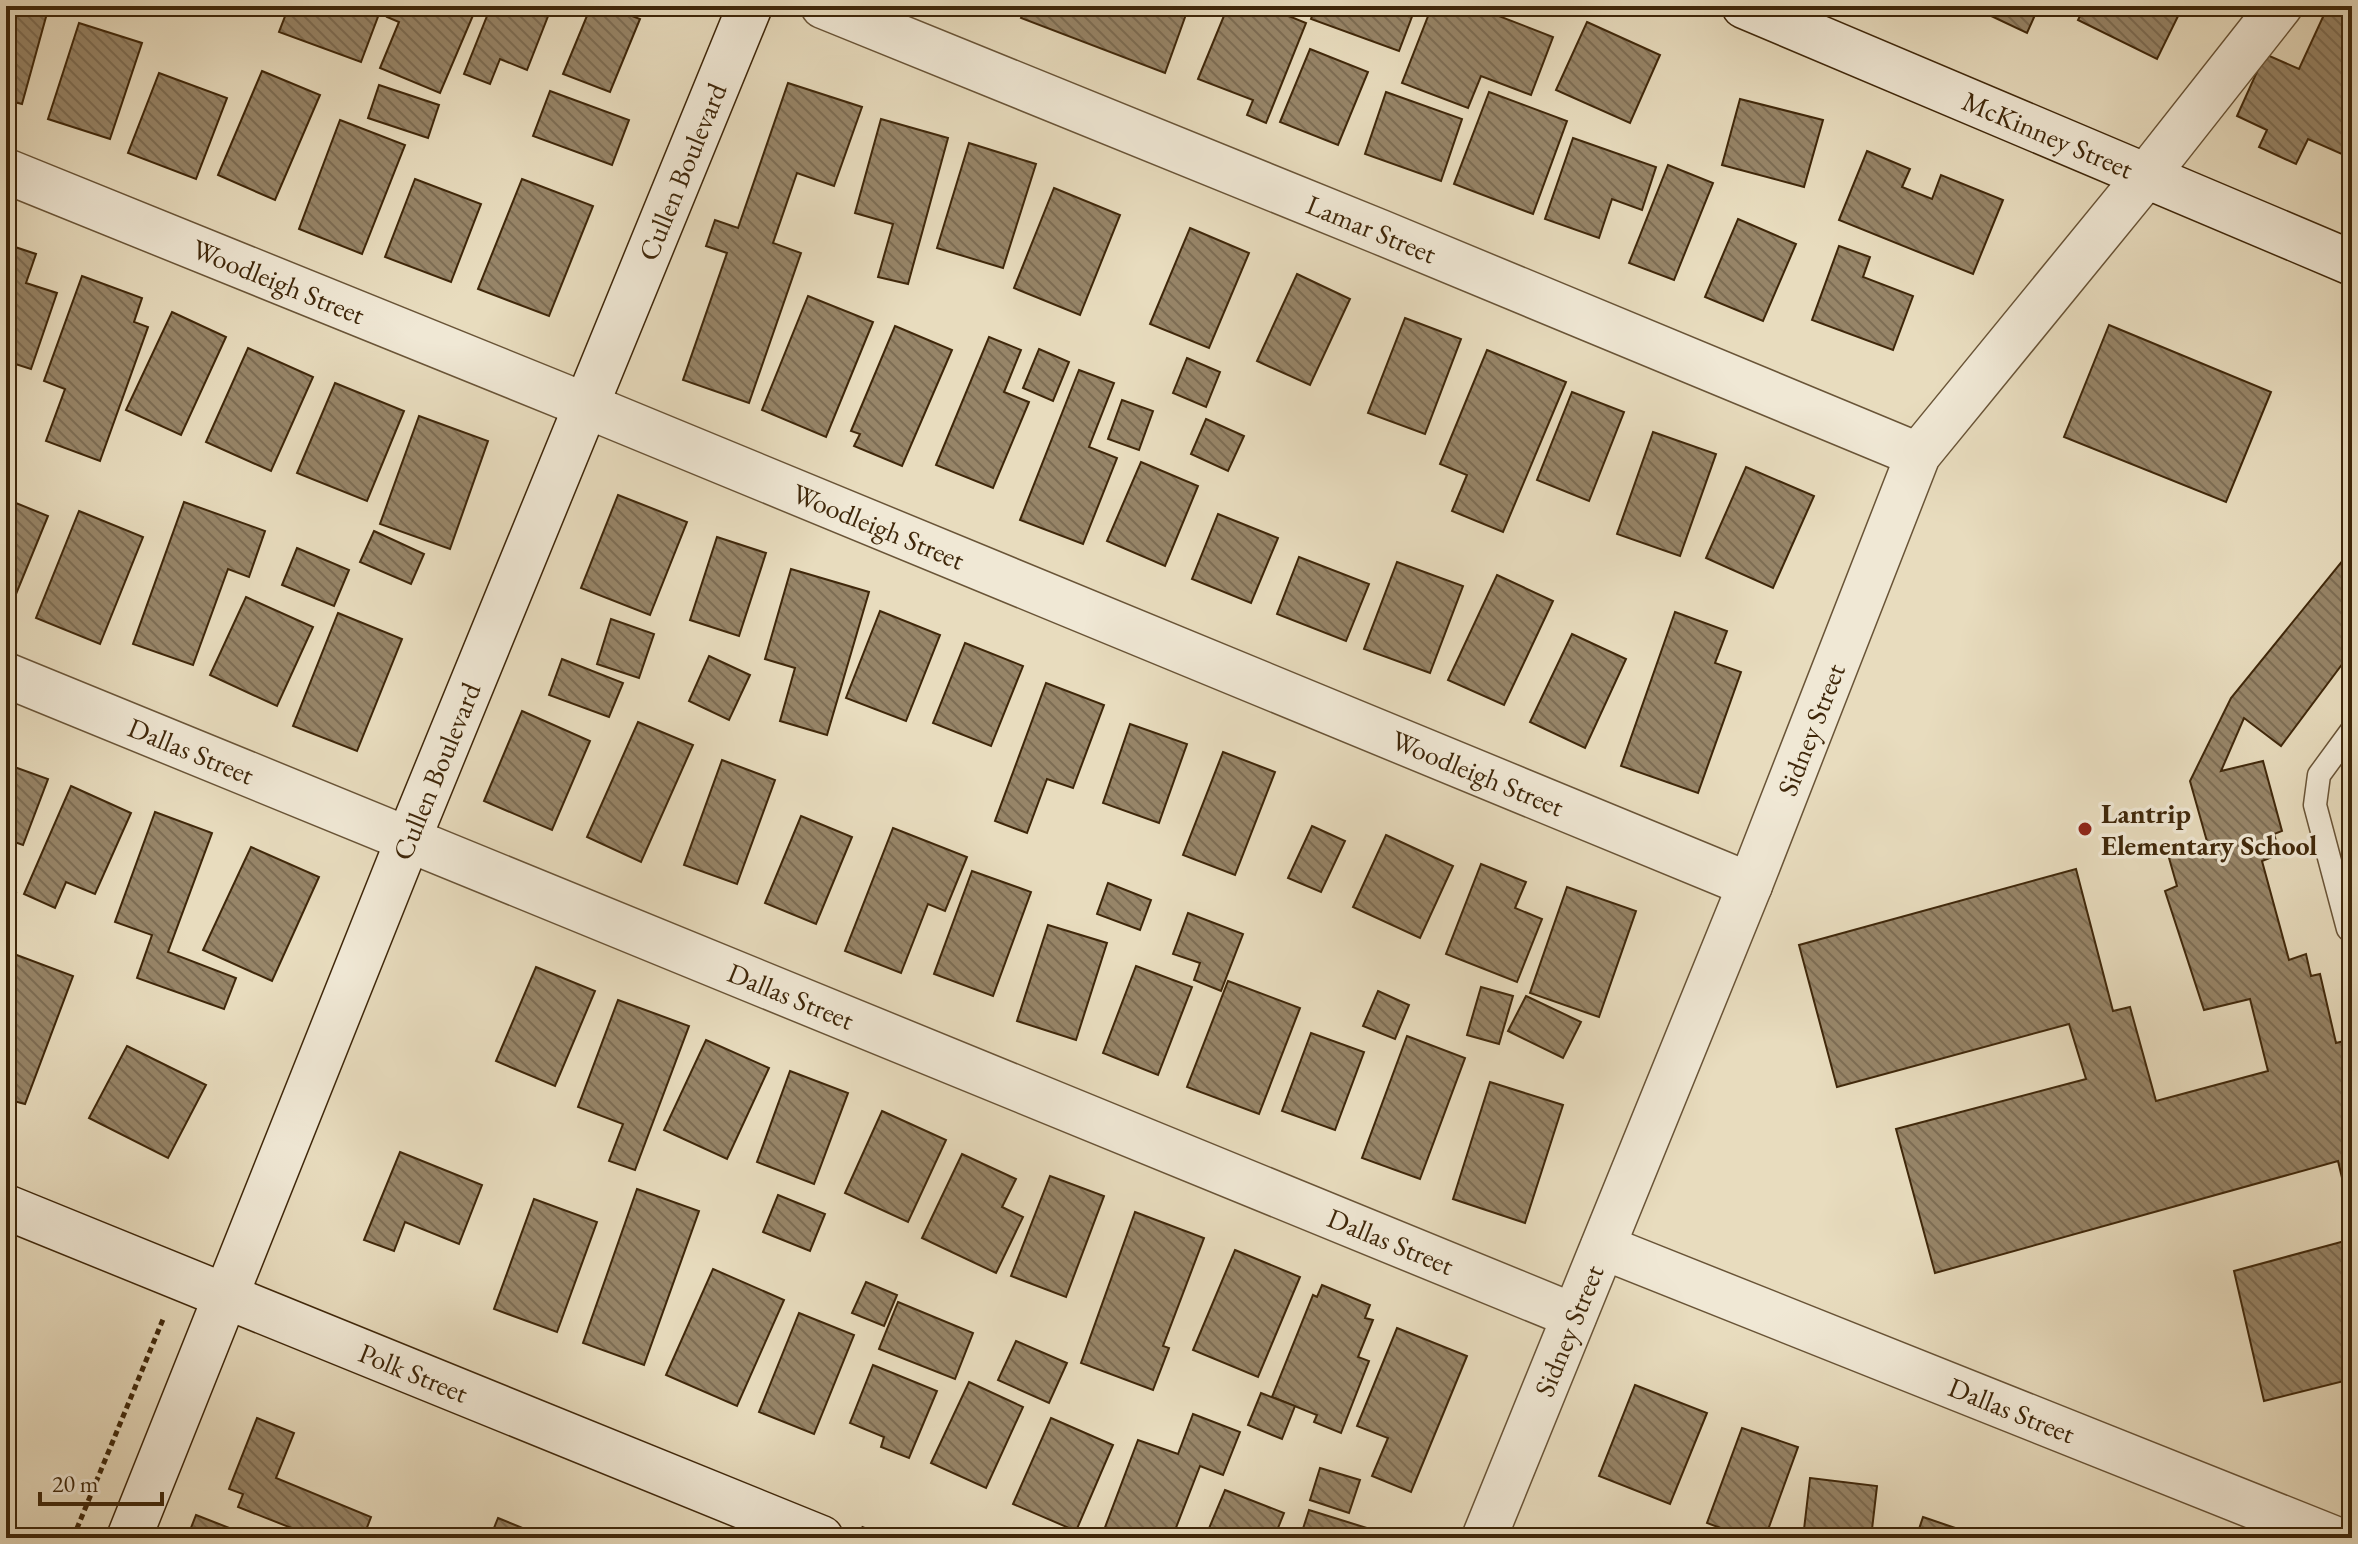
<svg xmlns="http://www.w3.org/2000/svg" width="2358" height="1544" font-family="'EB Garamond',serif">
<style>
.building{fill:url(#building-back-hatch);stroke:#3f270a;stroke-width:2}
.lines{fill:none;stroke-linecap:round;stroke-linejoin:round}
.lane-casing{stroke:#695437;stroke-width:25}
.street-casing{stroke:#695437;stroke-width:47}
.secondary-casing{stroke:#3f270a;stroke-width:47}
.path{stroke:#3f270a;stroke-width:5;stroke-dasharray:6 4;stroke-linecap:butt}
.lane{stroke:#f0e8d5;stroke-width:22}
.street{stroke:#f0e8d5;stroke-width:44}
.secondary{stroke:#f0e8d5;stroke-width:44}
.poi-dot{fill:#8f2418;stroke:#f0e8d5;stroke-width:3}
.labels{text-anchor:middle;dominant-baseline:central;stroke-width:7;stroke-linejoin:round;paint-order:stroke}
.street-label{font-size:28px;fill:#3f270a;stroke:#f0e8d5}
.poi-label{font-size:28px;font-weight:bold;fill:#3f270a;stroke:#f0e8d5;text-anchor:start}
</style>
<defs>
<pattern id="building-back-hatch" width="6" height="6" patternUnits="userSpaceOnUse" patternTransform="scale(2)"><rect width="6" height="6" fill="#978568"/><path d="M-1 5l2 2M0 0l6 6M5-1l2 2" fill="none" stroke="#7d6d54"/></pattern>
</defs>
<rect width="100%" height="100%" fill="#e8dcbe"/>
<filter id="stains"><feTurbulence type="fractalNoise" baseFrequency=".0025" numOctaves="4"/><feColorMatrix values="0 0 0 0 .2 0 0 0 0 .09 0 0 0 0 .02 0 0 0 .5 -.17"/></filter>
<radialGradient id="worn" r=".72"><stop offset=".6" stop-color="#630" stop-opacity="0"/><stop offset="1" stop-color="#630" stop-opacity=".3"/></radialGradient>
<g class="building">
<polygon points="6,6 79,6 77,14 49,6 22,104 6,100"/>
<polygon points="289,6 382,6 361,62 279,32"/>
<polygon points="392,6 477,6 440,93 380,68 399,22 387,17"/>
<polygon points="491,6 552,6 527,70 500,59 490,84 464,74"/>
<polygon points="591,6 606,6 640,19 610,92 563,74"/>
<polygon points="1026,6 1189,6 1165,73 1021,18"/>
<polygon points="1228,6 1264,6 1306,23 1266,123 1247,115 1253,100 1198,79"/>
<polygon points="1316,6 1416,6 1399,51 1311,19"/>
<polygon points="1432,6 1473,6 1553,37 1531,95 1481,76 1468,108 1402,83"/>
<polygon points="1970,6 2039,6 2027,33"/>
<polygon points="2085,6 2183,6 2157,59 2078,20"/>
<polygon points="2328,6 2337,6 2352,13 2352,137 2344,155 2308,139 2296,164 2259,147 2267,130 2237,116 2265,54 2299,69"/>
<polygon points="1587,22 1660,55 1630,123 1556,90"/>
<polygon points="79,23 142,43 110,139 48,119"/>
<polygon points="1310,49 1368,72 1338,145 1280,122"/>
<polygon points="262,71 320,95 275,200 218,175"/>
<polygon points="159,73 227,98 196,179 128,153"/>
<polygon points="788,83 862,107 834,186 797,173 773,243 801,253 749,403 683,380 727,253 706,246 715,220 738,228"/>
<polygon points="379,85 439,105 428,138 368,118"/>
<polygon points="550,91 629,120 612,165 533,136"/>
<polygon points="1386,92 1462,119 1441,181 1365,154"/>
<polygon points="1489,92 1567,121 1533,214 1454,184"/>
<polygon points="1740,99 1823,120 1804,187 1722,165"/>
<polygon points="881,119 948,138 908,284 878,277 893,224 855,213"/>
<polygon points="340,120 405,145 362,254 299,229"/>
<polygon points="1573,138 1656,167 1642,210 1612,199 1599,238 1545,219"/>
<polygon points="969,143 1036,164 1003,268 937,248"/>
<polygon points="1867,151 1910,169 1902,187 1932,199 1941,175 2003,200 1973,274 1839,220"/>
<polygon points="1668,165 1713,183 1674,280 1629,263"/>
<polygon points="415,179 481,204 451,282 385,257"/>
<polygon points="522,179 593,206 549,316 478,289"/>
<polygon points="1054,188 1120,215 1080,315 1014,288"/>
<polygon points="1738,219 1796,244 1763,321 1705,297"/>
<polygon points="1190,228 1249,253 1209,348 1150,324"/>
<polygon points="6,244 36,254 26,283 57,293 31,369 6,361"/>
<polygon points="1839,246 1870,257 1863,277 1913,296 1893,350 1812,320"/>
<polygon points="1297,274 1350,299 1310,385 1257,361"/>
<polygon points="82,276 142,298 134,322 148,327 100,461 46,441 65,389 44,381"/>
<polygon points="808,296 873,322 826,437 762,410"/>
<polygon points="172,312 226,337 181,435 126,410"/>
<polygon points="1405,318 1461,339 1425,434 1368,413"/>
<polygon points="2109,325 2271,392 2226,502 2064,437"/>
<polygon points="895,326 952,350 902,466 854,446 860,434 851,431"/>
<polygon points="989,337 1021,350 1004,392 1029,402 993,488 936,465"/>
<polygon points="248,348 313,377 271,471 206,442"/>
<polygon points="1039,349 1069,362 1053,401 1023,388"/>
<polygon points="1487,350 1566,382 1503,532 1452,511 1467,475 1440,464"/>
<polygon points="1187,358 1220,372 1206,407 1173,393"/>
<polygon points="1079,370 1114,383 1089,447 1117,458 1083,544 1020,520"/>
<polygon points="335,383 404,411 367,501 297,473"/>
<polygon points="1572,392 1624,412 1589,501 1537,480"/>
<polygon points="1122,400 1153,411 1139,450 1108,439"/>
<polygon points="419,416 488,441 450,549 380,524"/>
<polygon points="1206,419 1244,436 1228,471 1191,454"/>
<polygon points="1653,432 1716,454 1680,556 1617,534"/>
<polygon points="1141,462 1198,486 1165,566 1107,541"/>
<polygon points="1746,467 1814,496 1773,588 1706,558"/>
<polygon points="618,495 687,522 650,615 581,588"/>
<polygon points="6,499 48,516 14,599 6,596"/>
<polygon points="184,502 265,531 249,577 228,569 193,665 133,644"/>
<polygon points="79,511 143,537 100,644 36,618"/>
<polygon points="1218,514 1278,538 1251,603 1192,579"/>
<polygon points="374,531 424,554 411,584 360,562"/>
<polygon points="717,537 766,553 739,636 690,620"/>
<polygon points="297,548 349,570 334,606 282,585"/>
<polygon points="2352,549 2352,651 2281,746 2244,718 2221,771 2263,761 2282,831 2274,834 2280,854 2262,861 2289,960 2306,954 2311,976 2320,974 2336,1043 2352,1039 2352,1220 2338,1161 1935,1273 1896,1129 2086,1079 2069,1024 1837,1087 1799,945 2076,869 2113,1011 2130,1007 2156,1101 2268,1071 2250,999 2204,1010 2165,891 2177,886 2169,858 2208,845 2190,781 2231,698"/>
<polygon points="1299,557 1369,584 1346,641 1277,614"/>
<polygon points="1397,562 1463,586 1430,673 1364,649"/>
<polygon points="791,569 869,592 827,735 780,721 795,668 765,659"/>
<polygon points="1497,575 1553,601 1504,705 1448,680"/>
<polygon points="246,597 313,627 277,706 210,675"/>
<polygon points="880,611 940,635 906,721 846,698"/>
<polygon points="1675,612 1727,631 1715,663 1741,672 1698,793 1621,766"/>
<polygon points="338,613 402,639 357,751 293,726"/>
<polygon points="611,619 654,634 639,678 597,664"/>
<polygon points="1572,634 1626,659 1585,748 1530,722"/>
<polygon points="965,643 1023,666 991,746 933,723"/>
<polygon points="709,656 750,675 729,720 689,701"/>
<polygon points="562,659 623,683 609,717 549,695"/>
<polygon points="1046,683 1104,705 1073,788 1047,779 1027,833 995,821"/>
<polygon points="522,711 590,741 552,830 484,801"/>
<polygon points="638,722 693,745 641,862 587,837"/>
<polygon points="1130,724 1187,744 1159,823 1103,803"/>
<polygon points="1223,752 1275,772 1235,875 1183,855"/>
<polygon points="722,760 775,780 737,884 684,865"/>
<polygon points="6,764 48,779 23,845 6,839"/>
<polygon points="71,786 131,813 95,894 66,882 55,908 24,894"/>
<polygon points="155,812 212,833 168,952 236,978 224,1009 137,978 152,935 115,922"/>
<polygon points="801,816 852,837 816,924 765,903"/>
<polygon points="1312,826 1345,841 1321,892 1288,878"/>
<polygon points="893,828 967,857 945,911 928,904 901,973 845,951"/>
<polygon points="1386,835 1453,866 1420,938 1353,907"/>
<polygon points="251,847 319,877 272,981 203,950"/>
<polygon points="1481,864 1526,882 1515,908 1542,919 1517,982 1446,954"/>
<polygon points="972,871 1031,892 993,996 934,974"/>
<polygon points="1108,883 1151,900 1140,930 1097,914"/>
<polygon points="1567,887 1636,911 1599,1017 1530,993"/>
<polygon points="6,889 16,893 6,918"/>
<polygon points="1188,913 1243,934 1221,991 1194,980 1200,963 1173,954"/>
<polygon points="1048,925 1107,943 1076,1040 1017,1021"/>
<polygon points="6,951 73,976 25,1104 6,1099"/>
<polygon points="1136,966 1192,987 1158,1075 1103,1053"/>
<polygon points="536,967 595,991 555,1086 496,1061"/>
<polygon points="1228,981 1300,1008 1259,1114 1187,1087"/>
<polygon points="1481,987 1513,996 1499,1044 1467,1035"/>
<polygon points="1378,991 1409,1005 1395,1039 1363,1026"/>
<polygon points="1526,996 1581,1022 1563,1058 1508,1031"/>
<polygon points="618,1000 689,1026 635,1170 609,1161 623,1124 578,1107"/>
<polygon points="1311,1033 1364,1052 1335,1130 1282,1111"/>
<polygon points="1407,1036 1465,1058 1420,1179 1362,1158"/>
<polygon points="706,1040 769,1068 727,1159 664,1130"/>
<polygon points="127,1046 206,1085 168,1158 89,1118"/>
<polygon points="790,1071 848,1093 814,1184 757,1162"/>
<polygon points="1490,1082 1563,1105 1525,1223 1453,1199"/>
<polygon points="882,1111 946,1140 908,1222 845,1193"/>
<polygon points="400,1152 482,1185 459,1244 405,1222 394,1251 364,1240"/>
<polygon points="962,1154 1016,1179 1002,1207 1023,1217 996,1273 922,1238"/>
<polygon points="1050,1176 1104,1196 1066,1297 1011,1276"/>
<polygon points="637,1189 699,1211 644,1365 583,1343"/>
<polygon points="778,1195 825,1214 810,1251 763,1232"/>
<polygon points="534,1199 597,1222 557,1332 494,1309"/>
<polygon points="1135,1212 1204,1238 1163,1346 1169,1348 1153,1390 1081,1363"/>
<polygon points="2352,1239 2352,1379 2264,1401 2234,1271"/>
<polygon points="1235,1250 1300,1277 1258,1377 1193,1350"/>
<polygon points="713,1269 784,1300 737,1406 666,1375"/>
<polygon points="866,1282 897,1295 884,1326 852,1313"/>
<polygon points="1322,1285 1370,1305 1365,1318 1373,1320 1358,1357 1369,1361 1341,1433 1314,1422 1317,1415 1272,1397 1313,1295 1317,1297"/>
<polygon points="898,1302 973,1333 955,1379 879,1349"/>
<polygon points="799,1313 854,1335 814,1434 759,1412"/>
<polygon points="1397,1328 1467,1356 1411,1492 1372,1476 1388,1438 1357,1426"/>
<polygon points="1016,1341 1067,1363 1049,1403 998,1380"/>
<polygon points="873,1365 937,1391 909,1458 881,1447 884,1437 850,1423"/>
<polygon points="969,1382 1023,1407 986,1488 931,1463"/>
<polygon points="1635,1385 1707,1413 1670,1504 1599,1476"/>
<polygon points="1261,1393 1295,1406 1282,1439 1248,1425"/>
<polygon points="1193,1414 1240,1432 1223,1475 1200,1466 1172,1538 1101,1538 1138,1440 1178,1454"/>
<polygon points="257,1418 294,1433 276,1478 371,1517 363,1538 317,1538 238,1507 243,1494 229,1489"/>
<polygon points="1051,1418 1113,1445 1076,1531 1013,1504"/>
<polygon points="1742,1428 1798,1447 1765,1538 1748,1538 1707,1523"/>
<polygon points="1320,1468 1360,1480 1349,1513 1310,1500"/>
<polygon points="1810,1478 1877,1486 1871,1538 1803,1538"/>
<polygon points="1225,1490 1284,1513 1274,1538 1205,1538"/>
<polygon points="1309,1510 1399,1538 1300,1538"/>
<polygon points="196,1515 255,1538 187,1538"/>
<polygon points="1923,1517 1973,1534 1972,1538 1916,1538"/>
<polygon points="498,1518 547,1538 490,1538"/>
<polygon points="1612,1529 1635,1538 1608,1538"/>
</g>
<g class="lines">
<g class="lane-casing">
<polyline id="lane" points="2352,730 2319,775 2315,805 2348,929 2352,933"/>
</g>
<g class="street-casing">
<g id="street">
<path id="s1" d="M823,6L1380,232L1918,455"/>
<path id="s2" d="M6,171L587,406L1750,885"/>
<path id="s3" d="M6,675L1574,1316"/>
<path id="s4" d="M1603,1247L2333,1538"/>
<path id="s5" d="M1484,1538L1750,885L1918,455L2146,176L2280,6"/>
</g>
</g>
<g class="secondary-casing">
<g id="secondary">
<path id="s6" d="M1744,6L2352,263"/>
<path id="s7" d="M6,1207L821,1538"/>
<path id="s8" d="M129,1538L408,840L750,6"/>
</g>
</g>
<g class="path">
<polyline points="861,1528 886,1538"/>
<polyline points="73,1538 164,1317"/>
</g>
<use href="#lane" class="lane"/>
<use href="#street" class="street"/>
<use href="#secondary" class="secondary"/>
</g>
<circle class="poi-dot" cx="2085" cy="829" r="8"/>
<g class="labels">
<g class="street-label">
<text stroke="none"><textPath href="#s6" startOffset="330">McKinney Street</textPath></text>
<text stroke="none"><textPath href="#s8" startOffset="1474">Cullen Boulevard</textPath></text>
<text stroke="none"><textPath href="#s1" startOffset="592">Lamar Street</textPath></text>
<text stroke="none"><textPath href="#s2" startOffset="294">Woodleigh Street</textPath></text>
<text stroke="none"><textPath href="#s2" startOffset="942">Woodleigh Street</textPath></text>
<text stroke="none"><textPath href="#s5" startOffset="872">Sidney Street</textPath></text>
<text stroke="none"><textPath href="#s3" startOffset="200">Dallas Street</textPath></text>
<text stroke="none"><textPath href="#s8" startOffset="826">Cullen Boulevard</textPath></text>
<text stroke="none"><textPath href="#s2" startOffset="1590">Woodleigh Street</textPath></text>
<text stroke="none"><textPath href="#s3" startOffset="848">Dallas Street</textPath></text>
<text stroke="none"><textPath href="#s3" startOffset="1496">Dallas Street</textPath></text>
<text stroke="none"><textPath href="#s5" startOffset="224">Sidney Street</textPath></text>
<text stroke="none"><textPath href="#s7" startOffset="440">Polk Street</textPath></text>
<text stroke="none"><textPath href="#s4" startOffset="440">Dallas Street</textPath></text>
</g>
<g class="poi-label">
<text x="2101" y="813">Lantrip<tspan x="2101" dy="32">Elementary School</tspan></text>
</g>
</g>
<rect width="2358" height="1544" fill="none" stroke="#e8dcbe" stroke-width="32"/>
<rect x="8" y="8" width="2342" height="1528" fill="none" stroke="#3f270a" stroke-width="4"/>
<rect x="16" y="16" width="2326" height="1512" fill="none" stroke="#3f270a" stroke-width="2"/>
<path d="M40 1492v12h122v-12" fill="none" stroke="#3f270a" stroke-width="4"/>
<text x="52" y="1492" font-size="24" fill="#3f270a" stroke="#f0e8d5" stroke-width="6" paint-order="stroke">20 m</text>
<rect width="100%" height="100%" filter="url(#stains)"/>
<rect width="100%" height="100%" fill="url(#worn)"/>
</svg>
